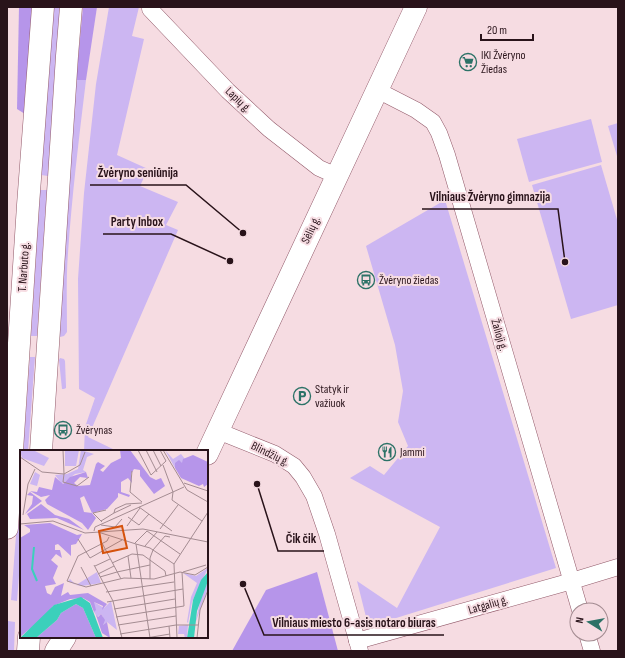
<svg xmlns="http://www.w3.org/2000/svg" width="625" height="658" font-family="'Sofia Sans Condensed',sans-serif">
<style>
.green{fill:#ccb6f2}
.forest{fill:#b695ea}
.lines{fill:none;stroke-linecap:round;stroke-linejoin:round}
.minor-casing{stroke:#925a6a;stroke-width:17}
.secondary-casing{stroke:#925a6a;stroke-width:23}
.primary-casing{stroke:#925a6a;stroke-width:23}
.minor{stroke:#fff;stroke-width:16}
.secondary{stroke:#fff;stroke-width:22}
.primary{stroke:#fff;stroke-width:22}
.labels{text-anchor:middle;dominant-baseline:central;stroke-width:4;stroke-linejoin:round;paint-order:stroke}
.poi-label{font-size:12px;fill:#29131a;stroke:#f6dce2;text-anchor:start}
.street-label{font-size:12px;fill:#29131a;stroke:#f6dce2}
.inset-river{fill:none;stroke:#3bd0bb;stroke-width:2}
.inset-road{fill:none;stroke:#a48c92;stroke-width:1}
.view{fill:#d5520d;fill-opacity:0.15;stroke:#d5520d;stroke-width:2}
.inset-edge{fill:none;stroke:#29131a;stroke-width:2}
.leader{fill:none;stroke:#29131a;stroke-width:1.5}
.callout-dot{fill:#29131a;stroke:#f6dce2;stroke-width:1.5}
.callout-label{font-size:13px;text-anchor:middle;font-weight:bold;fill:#29131a;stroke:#f6dce2;stroke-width:4;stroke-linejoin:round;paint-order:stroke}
</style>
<rect width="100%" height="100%" fill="#f6dce2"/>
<g class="green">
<polygon points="54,7 61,7 48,176 41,175"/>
<polygon points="109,7 139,7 132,36 144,39 117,155 148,169 140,186 178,202 166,225 178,230 88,437 117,451 84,451 85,427 95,398 79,389 78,279 84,193 96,84"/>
<path d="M76,80H86C79,138 72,195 68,253C66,279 67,305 67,332L64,336L60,337L58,336Z"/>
<polygon points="591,119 602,162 529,182 517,139"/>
<polygon points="618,123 618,155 617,156 608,126"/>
<polygon points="601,165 618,223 618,305 571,319 532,185"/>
<polygon points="40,190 47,190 37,336 31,336"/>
<polygon points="445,200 556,568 393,619 368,625 357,581 397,608 440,527 350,478 370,466 384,475 408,446 398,422 403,391 395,345 366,246"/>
<polygon points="30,357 35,357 28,451 23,451"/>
<polygon points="60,358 64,359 65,361 66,386 66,388 64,389 62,389 59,360"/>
<polygon points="21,471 21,550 17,601 11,600"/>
<polygon points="8,621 15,622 14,651 7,651"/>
</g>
<g class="forest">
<polygon points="19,7 35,7 25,114 17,109"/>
<polygon points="83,7 97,7 86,80 76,80"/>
<polygon points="317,572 338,651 232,651 266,590"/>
</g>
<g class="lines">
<g class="minor-casing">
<g id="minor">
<polyline points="150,9 228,91 269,129 319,168 337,176"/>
<polyline points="377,90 416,110 433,122 439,133 447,155 580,610"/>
<polyline points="218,431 275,454 294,466 303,477 314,496 327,534 360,651"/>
<polyline points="587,634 592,651"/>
<polyline points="357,641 572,581 618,567"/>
</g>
</g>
<g class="secondary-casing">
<g id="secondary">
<polyline points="207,454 416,7"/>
<polyline points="56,651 65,637"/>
</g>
</g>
<g class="primary-casing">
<g id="primary">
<polyline points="41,451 67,56 71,7"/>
<polyline points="7,528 28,205 43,7"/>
<polyline points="28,651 29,637"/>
</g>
</g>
<use href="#minor" class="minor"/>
<use href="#secondary" class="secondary"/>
<use href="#primary" class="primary"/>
</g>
<defs>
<g id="supermarket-ring" transform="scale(0.9)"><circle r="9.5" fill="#f6dce2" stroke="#2c7267" stroke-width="1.5"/><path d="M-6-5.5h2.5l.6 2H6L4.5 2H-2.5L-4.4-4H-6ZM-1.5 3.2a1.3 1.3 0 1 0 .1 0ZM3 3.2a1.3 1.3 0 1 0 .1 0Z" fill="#2c7267"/></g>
<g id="bus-ring" transform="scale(0.9)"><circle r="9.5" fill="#f6dce2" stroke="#2c7267" stroke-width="1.5"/><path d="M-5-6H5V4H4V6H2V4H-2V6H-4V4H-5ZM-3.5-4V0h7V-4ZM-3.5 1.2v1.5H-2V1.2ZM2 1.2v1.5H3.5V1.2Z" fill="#2c7267"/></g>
<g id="parking-ring" transform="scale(0.9)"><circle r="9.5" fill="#f6dce2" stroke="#2c7267" stroke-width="1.5"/><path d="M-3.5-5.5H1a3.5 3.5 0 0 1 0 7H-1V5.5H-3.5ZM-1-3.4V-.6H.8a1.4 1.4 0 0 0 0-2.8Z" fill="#2c7267"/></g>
<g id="restaurant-ring" transform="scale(0.9)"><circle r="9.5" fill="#f6dce2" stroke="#2c7267" stroke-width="1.5"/><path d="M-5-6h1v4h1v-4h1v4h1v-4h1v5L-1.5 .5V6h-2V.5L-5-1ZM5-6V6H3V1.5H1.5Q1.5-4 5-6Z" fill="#2c7267"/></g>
</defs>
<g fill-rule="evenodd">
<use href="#supermarket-ring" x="468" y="62"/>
<use href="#bus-ring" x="366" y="280"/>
<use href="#parking-ring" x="302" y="396"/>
<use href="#bus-ring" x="63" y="430"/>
<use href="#restaurant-ring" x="387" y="452"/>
</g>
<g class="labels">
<g class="poi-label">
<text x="481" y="55">IKI Žvėryno<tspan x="481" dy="14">Žiedas</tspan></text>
<text x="379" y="280">Žvėryno žiedas</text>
<text x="315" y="389">Statyk ir<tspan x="315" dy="14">važiuok</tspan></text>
<text x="76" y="430">Žvėrynas</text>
<text x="400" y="452">Jammi</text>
</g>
<g class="street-label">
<text transform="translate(238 100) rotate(44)">Lapių g.</text>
<text transform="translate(311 230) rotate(-65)">Sėlių g.</text>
<text transform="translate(24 267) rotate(-86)">T. Narbuto g.</text>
<text transform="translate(499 335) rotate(74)">Žalioji g.</text>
<text transform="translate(270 454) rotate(26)">Blindžių g.</text>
<text transform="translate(488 605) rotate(-16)">Latgalių g.</text>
</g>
</g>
<g transform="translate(20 450)">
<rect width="188" height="188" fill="#f6dce2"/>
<path d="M0,0H13L29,8L24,16L2,8ZM45,0H59L56,16H45ZM61,0L74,4L67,7L63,20L66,22L55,24L42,34L35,25L47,24L58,19ZM145,0L153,9L161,4L165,9L163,13L155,14V18ZM15,22L20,25L17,36L10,34ZM188,118L172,152L168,173L167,172L171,147L177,133L163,123L176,126ZM77,122L81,133L62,136L56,135L48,131L50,129L56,135ZM188,132V138L175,174L182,143ZM91,151L97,180L87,172L83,175V167L81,164L77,167L74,162V152L84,158ZM168,175L167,188H165L164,184H158L159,176Z" fill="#ccb6f2"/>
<path d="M100,0H110L130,27L136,30L141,28L145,36L134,44L120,26V20L114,19L111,24L112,33L108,28L101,32V42L110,45L109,47L98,43V47L87,59L72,63L64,46L60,48L64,62L72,63L76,68L68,80L62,73L27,54L25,50L30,45L21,47L10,41L17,42L19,37L32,40L35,27L43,34L50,27L66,22L68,28L60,27L54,33L58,36L70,35L76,14L78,12L85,16L80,20L83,22L91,13L101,8ZM173,5L188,12V34L184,37L183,34L179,36L161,28L155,18V13L159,10L162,13L163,9ZM10,42L22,51L5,64L12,54L13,46L7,45ZM21,54L35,65L49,69L64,80L37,68L10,69L7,64ZM30,73L57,85L62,84L56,94L51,95V106L38,94L35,95V100H40L42,108L36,104L31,110L38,116L33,128L36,134L25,136L27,143L31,145L35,137L44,133L41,146L48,142L50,145L68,143L87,154L82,160L83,156L74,152L76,160L74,162L70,152L63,148L50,149L33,156L26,165L0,187V88L10,82V79L4,75ZM56,154L63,158L76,188H16L37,170L41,163ZM81,164L85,170L83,175L87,172L90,188L82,183L76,165L78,167Z" fill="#b695ea"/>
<path d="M188,122V131L177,161L174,188H167L173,150L181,130ZM61,147L70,153L83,188H76L63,158L56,154L41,163L37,170L16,188H0L34,155Z" fill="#3bd0bb"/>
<path class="inset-river" d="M14,97L12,119L17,131"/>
<path class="inset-road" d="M118,0L131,25L146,11L140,0M126,0L137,22M133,0L141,16M143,0L167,40L188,52M65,2L60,15L44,24L43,32L57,36L69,27M0,7L22,22L44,24L43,0M143,15L153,42L152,50L182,71M112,21L110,42L122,52M164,33L188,41M119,57L152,81M94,63L111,55M3,65L8,34L15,19M108,67L119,75L129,64M81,71L94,63L95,59L106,54L122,53M82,72L73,63L86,60M0,74L33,71L65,83L123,79L188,92M81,75L95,77L102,69M107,76L120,58M140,79L158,55M74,81L75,77L164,37M78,82L116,94L130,188M89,87L87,91L58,106L47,131L66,137L104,128L134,129L160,122L175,125L188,117M58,89L70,108L102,90M82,93L101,129M115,93L127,81L160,104M116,94L130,98L154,114M125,96L137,82M108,106L111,128M92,113L112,104L123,105L145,121L146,126M74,115L93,151L102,188M75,116L90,109M61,117L71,136M97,122L130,115M163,122L186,115M78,124L94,116M80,127L97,122M130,129V108L133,100L145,86L150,87M86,142L154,132M87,152L163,139M94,159L155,149M96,167L164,156L162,122M98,175L156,166M149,176L150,188M100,184L156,175H178M126,188L150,184M157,188L154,114L188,62M177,188L180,160L188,140"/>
<path class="view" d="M102,76L107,98L83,103L79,81Z"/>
<rect width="188" height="188" class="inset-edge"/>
</g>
<path class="leader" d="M243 233L186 185H90M565 262L558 209H422M230 261L171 234H103M257 484L278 551H324M243 584L264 635H444"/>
<g class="callout-dot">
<circle cx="243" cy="233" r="4"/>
<circle cx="565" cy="262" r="4"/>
<circle cx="230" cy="261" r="4"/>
<circle cx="257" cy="484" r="4"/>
<circle cx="243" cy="584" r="4"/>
</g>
<g class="callout-label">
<text x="138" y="177">Žvėryno seniūnija</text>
<text x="490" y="201">Vilniaus Žvėryno gimnazija</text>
<text x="137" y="226">Party Inbox</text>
<text x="301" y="543">Čik čik</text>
<text x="354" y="627">Vilniaus miesto 6-asis notaro biuras</text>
</g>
<rect width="625" height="658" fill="none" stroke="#29131a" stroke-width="16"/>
<g transform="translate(589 622) rotate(281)"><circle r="19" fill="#f6dce2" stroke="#a48c92"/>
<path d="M0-3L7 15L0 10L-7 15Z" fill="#2c7267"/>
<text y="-6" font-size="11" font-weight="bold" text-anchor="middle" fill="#29131a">N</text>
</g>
<path d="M481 34v6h52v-6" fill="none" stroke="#29131a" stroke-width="2"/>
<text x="487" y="34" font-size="12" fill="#29131a" stroke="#f6dce2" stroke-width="3" paint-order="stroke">20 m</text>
</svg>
